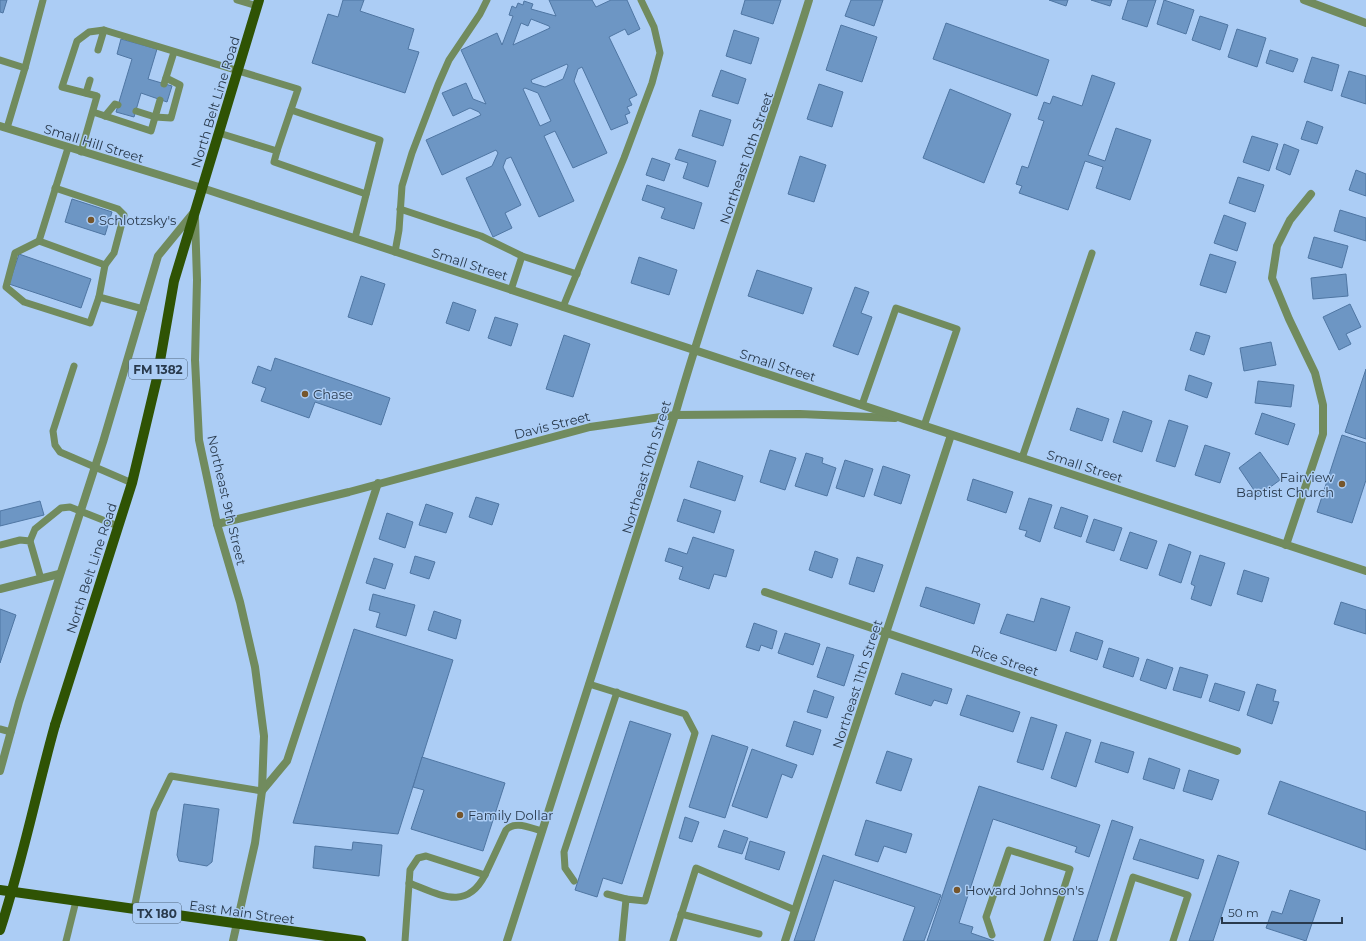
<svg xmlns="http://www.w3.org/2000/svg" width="1366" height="941" font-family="Montserrat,sans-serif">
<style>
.building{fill:#6d96c4;stroke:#4f76a3;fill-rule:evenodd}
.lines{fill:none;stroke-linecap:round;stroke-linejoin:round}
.service{stroke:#718b5e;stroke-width:7}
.minor{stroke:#718b5e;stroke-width:8}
.tertiary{stroke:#718b5e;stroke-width:8}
.primary{stroke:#2f5304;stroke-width:10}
.primary-bridge{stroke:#2f5304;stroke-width:10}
.poi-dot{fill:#76562c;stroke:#accdf5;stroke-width:1.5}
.labels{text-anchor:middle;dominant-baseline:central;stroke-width:3;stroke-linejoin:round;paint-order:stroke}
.shield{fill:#accdf5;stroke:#50667f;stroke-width:1}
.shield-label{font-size:12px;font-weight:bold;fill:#293a4d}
.street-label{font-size:13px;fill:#293a4d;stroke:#accdf5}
.poi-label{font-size:13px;fill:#293a4d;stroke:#accdf5;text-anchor:start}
</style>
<rect width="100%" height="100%" fill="#accdf5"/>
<g class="building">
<polygon points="0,0 7,0 3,13 0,12"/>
<polygon points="343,0 364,0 360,11 414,29 408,49 419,52 405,93 312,63 328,14 338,17"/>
<path d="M549,0H592L596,7L611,0H627L640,29L628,35L625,29L609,37L637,95L629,99L632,105L627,107L630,113L625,115L628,123L611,130L582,67L578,69L574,81L607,153L573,168L555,131L544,136L574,201L539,217L511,157L506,159L503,167L521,205L505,213L512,228L493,237L466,178L492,166L498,153L496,150L442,175L426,140L481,115L479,112L470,108L453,116L442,93L466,83L473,99L486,104L461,50L497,33L502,45L513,16L509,15L512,6L516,8L518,3L523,5L524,1L533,4L531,9L556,16ZM531,19L549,26L550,28L513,45L521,23L528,26ZM567,64L568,66L563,79L545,87L532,83L531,80ZM525,88L538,93L551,121L540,126L523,89Z"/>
<polygon points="745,0 781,0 773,24 741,14"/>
<polygon points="851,0 883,0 874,26 845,16"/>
<polygon points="1049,0 1068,0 1066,6"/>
<polygon points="1091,0 1112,0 1110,6"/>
<polygon points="1128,0 1156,0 1147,27 1122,19"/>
<polygon points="1164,0 1194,10 1186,34 1157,24"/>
<polygon points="1200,16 1228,25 1220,50 1192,40"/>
<polygon points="946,23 1049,60 1037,96 933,59"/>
<polygon points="841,25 877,37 862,82 826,70"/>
<polygon points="1237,29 1266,38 1257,67 1228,57"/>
<polygon points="734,30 759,38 751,64 726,56"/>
<polygon points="121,39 157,49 148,79 172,86 167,102 141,93 134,117 116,112 132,59 117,54"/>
<polygon points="1270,50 1298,59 1293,72 1266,63"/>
<polygon points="1312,57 1339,65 1332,91 1304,82"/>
<polygon points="721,70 746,79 738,104 712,96"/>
<polygon points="1349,71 1366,76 1366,104 1341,96"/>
<polygon points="1092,75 1115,83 1088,155 1105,161 1116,128 1151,140 1130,200 1096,188 1103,167 1085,161 1068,210 1019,193 1022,186 1016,184 1022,166 1028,168 1044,121 1038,119 1044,102 1050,104 1053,96 1082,106"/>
<polygon points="819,84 843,92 832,127 807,119"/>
<polygon points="950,89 1011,114 984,183 923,158"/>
<polygon points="700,110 731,120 723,146 692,136"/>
<polygon points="1307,121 1323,127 1317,144 1301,139"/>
<polygon points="1252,136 1278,144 1269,171 1243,162"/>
<polygon points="1284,144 1299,150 1290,175 1276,169"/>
<polygon points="679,149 716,161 708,187 683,178 688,163 675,159"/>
<polygon points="800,156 826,165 814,202 788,194"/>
<polygon points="652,158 670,164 664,181 646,175"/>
<polygon points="1356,170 1366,174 1366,196 1349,190"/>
<polygon points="1238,177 1264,185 1255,212 1229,203"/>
<polygon points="647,185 702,203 694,229 661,218 665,208 642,200"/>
<polygon points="72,199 112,212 105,235 65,222"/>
<polygon points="1340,210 1366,218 1366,241 1334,231"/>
<polygon points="1224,215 1246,223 1237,251 1214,243"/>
<polygon points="1314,237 1348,246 1342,268 1308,258"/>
<polygon points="19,254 91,279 81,308 9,284"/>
<polygon points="1210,254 1236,262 1226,293 1200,285"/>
<polygon points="639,257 677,270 669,295 631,283"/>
<polygon points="757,270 812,288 803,314 748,296"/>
<polygon points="1346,274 1348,296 1313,299 1311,278"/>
<polygon points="361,276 385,284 372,325 348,317"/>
<polygon points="855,287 869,292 861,313 872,317 858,355 833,346"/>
<polygon points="453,302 476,310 469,331 446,323"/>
<polygon points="1350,304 1361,327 1346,334 1351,344 1339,350 1323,317"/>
<polygon points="495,317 518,324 511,346 488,338"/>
<polygon points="1196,332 1210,336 1204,355 1190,350"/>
<polygon points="564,335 590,344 573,397 546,389"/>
<polygon points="1271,342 1276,365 1244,371 1240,348"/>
<polygon points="275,358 390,398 381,425 315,402 309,418 261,401 266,388 252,383 258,366 271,371"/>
<polygon points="1366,369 1366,439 1345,432"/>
<polygon points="1189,375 1212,383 1207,398 1185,390"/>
<polygon points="1258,381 1294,385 1291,407 1255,403"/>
<polygon points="1077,408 1109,419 1102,441 1070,430"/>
<polygon points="1123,411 1152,421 1142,452 1113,442"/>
<polygon points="1262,413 1295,424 1288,445 1255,434"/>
<polygon points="1169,420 1188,426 1175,467 1156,461"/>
<polygon points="1342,435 1366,443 1366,480 1352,523 1317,512"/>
<polygon points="1205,445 1230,453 1220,483 1195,475"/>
<polygon points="770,450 796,458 785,490 760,482"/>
<polygon points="1260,452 1280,480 1258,496 1239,468"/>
<polygon points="806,453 823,458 822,463 836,468 827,496 795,486"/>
<polygon points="845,460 873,469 864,497 836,488"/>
<polygon points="698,461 743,476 735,501 690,487"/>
<polygon points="883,466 910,475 901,504 874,495"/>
<polygon points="973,479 1013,492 1006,513 967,500"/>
<polygon points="476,497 499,504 492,525 469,517"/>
<polygon points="1029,498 1052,505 1040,542 1025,536 1027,531 1019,529"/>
<polygon points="684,499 721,511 714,533 677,521"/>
<polygon points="40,501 44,515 0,526 0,511"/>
<polygon points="426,504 453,513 446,533 419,525"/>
<polygon points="1061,507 1088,516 1081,537 1054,528"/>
<polygon points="387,513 413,522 405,548 379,539"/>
<polygon points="1094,519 1122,528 1114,551 1086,542"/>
<polygon points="1130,532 1157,541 1147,569 1120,560"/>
<polygon points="693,537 734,550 726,577 714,574 709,589 679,579 683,567 665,561 669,548 687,554"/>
<polygon points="1169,544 1191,552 1181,583 1159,575"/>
<polygon points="815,551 838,559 832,578 809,570"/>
<polygon points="1200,555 1225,563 1211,606 1191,599 1195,586 1191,584"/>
<polygon points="415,556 435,562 429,579 410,573"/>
<polygon points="857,557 883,565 874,592 849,584"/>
<polygon points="374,558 393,564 385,589 366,583"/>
<polygon points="1244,570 1269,578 1262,602 1237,594"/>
<polygon points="926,587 980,604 974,624 920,606"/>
<polygon points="373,594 415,605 406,636 376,627 380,613 369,610"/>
<polygon points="1041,598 1070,607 1056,651 1000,633 1007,614 1034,622"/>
<polygon points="1341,602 1366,610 1366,634 1334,624"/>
<polygon points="0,609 16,615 0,663"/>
<polygon points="434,611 461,620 456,639 428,630"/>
<polygon points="754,623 777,631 772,649 761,645 759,651 746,647"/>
<polygon points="354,629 453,660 398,834 293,823"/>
<polygon points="1076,632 1103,641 1097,660 1070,651"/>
<polygon points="785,633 820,644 813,665 778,653"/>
<polygon points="827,647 854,655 844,686 817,677"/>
<polygon points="1109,648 1139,658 1133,677 1103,667"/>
<polygon points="1147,659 1173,668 1166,689 1140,680"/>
<polygon points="1180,667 1208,675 1201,698 1173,690"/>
<polygon points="902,673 952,689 947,704 934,700 931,706 895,694"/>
<polygon points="1215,683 1245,692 1239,711 1209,701"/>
<polygon points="1257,684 1276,690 1273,701 1279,702 1272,724 1247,715"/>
<polygon points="814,690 834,697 827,718 807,712"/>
<polygon points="967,695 1020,712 1013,732 960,715"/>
<polygon points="1031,717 1057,725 1043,770 1017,762"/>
<polygon points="630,721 671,734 622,884 603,878 597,897 575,890"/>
<polygon points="794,721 821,730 813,755 786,746"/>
<polygon points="1066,732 1091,740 1076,787 1051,778"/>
<polygon points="712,735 748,747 725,818 689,807"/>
<polygon points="1101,742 1134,752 1128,773 1095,762"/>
<polygon points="752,749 797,765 792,778 782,774 767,818 732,806"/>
<polygon points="887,751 912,759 901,791 876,783"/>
<polygon points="422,757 505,783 483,851 411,829 424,790 413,787"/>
<polygon points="1149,758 1180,769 1174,789 1143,779"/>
<polygon points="1189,770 1219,780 1212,800 1183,791"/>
<polygon points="1280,781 1366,812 1366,850 1268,814"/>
<polygon points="979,786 1100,825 1089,857 1075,852 1077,847 993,819 959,923 973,927 971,933 994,941 927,941"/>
<polygon points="184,804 219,809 212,862 207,866 179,861 177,855"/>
<polygon points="685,817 699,822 692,842 679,838"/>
<polygon points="866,820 912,834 906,853 884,846 878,862 855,855"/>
<polygon points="1112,820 1133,827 1097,941 1073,941"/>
<polygon points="724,830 748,838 742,854 718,847"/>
<polygon points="1140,839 1204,860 1198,879 1133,859"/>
<polygon points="750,841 785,852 779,870 745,859"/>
<polygon points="353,842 382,845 379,876 313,868 315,846 352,850"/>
<polygon points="823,855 941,895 924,941 903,941 915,907 834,880 814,941 794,941"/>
<polygon points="1218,855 1239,862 1213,941 1189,941"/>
<polygon points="1290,890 1320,900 1306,941 1266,928 1272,911 1282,914"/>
</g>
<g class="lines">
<g class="service">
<polyline points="237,0 257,6"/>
<polyline points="98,50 104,30"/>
<polyline points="0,60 25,68 7,128"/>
<polyline points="25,68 43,0"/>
<polyline points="164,84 174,52"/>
<polyline points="86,93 90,80"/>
<polyline points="291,110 380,140 355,238"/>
<polyline points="136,111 155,117 171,118 180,85 166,78"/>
<polyline points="93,112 151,131 160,100"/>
<polyline points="105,116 115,104 118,105"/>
<polyline points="68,148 39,241 105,265 99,297 143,309"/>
<polyline points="277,151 274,162 366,194"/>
<polyline points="81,152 97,96 62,87 77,41 89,32 104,30 298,89 277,151 219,133"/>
<polyline points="55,188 118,209 124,215 114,253 105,265"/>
<polyline points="400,209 481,236 522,256 577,274"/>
<polyline points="39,241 15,253 6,287 24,302 90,323 99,297"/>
<polyline points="395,252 399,230 402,186 412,153 438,85 449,60 480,14 487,0"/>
<polyline points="511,290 522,256"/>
<polyline points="563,307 624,158 652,83 660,53 654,27 641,0"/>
<polyline points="74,366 53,431 55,445 60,452 132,483"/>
<polyline points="862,405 896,308 957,329 924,426"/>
<polyline points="1022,458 1092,253"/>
<polyline points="30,541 35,529 61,508 70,507 118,526"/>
<polyline points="0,545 20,540 30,541 41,579"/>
<polyline points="589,684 685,714 695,733 645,901 626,899 622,941"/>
<polyline points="0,729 11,732"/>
<polyline points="574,881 565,868 564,852 617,692"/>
<path d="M409,883C439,894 466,912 485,875"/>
<polyline points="607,894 626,899"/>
<polyline points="134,909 154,811 171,776 262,791"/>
<polyline points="681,914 759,934"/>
<polyline points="992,935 986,917 1009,850 1070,869 1047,941"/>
<polyline points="66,941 76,901"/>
<path d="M405,941L410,870L418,858L426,856L485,875L506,830C515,820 530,828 542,831"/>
<polyline points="673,941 696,868 795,910"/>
<polyline points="1113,941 1133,877 1188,895 1173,941"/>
</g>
<g class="minor">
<polyline points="1304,0 1366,23"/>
<polyline points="217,524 349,492 590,427 675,415 800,414 895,418"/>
<polyline points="1286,545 1323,434 1323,405 1315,373 1289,319 1272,278 1277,246 1290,220 1311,194"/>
<polyline points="0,589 59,574"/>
<polyline points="765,592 1237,751"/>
<polyline points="262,791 287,761 378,483"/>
<path d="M507,941L675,415C715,275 766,139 809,0"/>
<polyline points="785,941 951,435"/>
</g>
<g class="tertiary">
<polyline points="0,126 202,188 1366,571"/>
<polyline points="195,218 197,280 195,360 199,440 217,524 240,602 255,667 264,736 262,791 255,843 233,941"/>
<polyline points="0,771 19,702 103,442 158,256 194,212"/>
</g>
<g class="primary">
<polyline points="55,725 132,483 157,378 174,281 259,0"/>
<polyline points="0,890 361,941"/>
</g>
<path class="primary-bridge" d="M0,930C22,863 36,793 55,725"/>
</g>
<g class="poi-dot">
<circle cx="91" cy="220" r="4"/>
<circle cx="305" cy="394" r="4"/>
<circle cx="1342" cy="484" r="4"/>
<circle cx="460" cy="815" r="4"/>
<circle cx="957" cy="890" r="4"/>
</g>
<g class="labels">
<g class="shield">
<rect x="129" y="359" width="58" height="20" rx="3"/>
<rect x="133" y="903" width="48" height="20" rx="3"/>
</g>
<g class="shield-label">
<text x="158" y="369">FM 1382</text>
<text x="157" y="913">TX 180</text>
</g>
<g class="street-label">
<text transform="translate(215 102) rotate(-73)">North Belt Line Road</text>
<text transform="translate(94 143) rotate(17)">Small Hill Street</text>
<text transform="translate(746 158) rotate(-71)">Northeast 10th Street</text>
<text transform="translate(470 264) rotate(18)">Small Street</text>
<text transform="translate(778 365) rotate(18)">Small Street</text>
<text transform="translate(552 425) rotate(-14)">Davis Street</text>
<text transform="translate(1085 466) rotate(18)">Small Street</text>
<text transform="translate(646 467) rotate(-73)">Northeast 10th Street</text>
<text transform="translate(227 500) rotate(77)">Northeast 9th Street</text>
<text transform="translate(91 568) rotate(-72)">North Belt Line Road</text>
<text transform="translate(1005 660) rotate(19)">Rice Street</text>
<text transform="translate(857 684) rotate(-72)">Northeast 11th Street</text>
<text transform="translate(242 912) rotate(8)">East Main Street</text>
</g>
<g class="poi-label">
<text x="99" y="220">Schlotzsky's</text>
<text x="313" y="394">Chase</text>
<text x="1334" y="477" text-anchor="end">Fairview<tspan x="1334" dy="15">Baptist Church</tspan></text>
<text x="468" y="815">Family Dollar</text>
<text x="965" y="890">Howard Johnson's</text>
</g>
</g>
<path d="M1222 917v6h120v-6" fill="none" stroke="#293a4d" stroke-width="2"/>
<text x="1228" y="917" font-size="12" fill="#293a4d" stroke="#accdf5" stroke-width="3" paint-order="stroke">50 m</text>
</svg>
